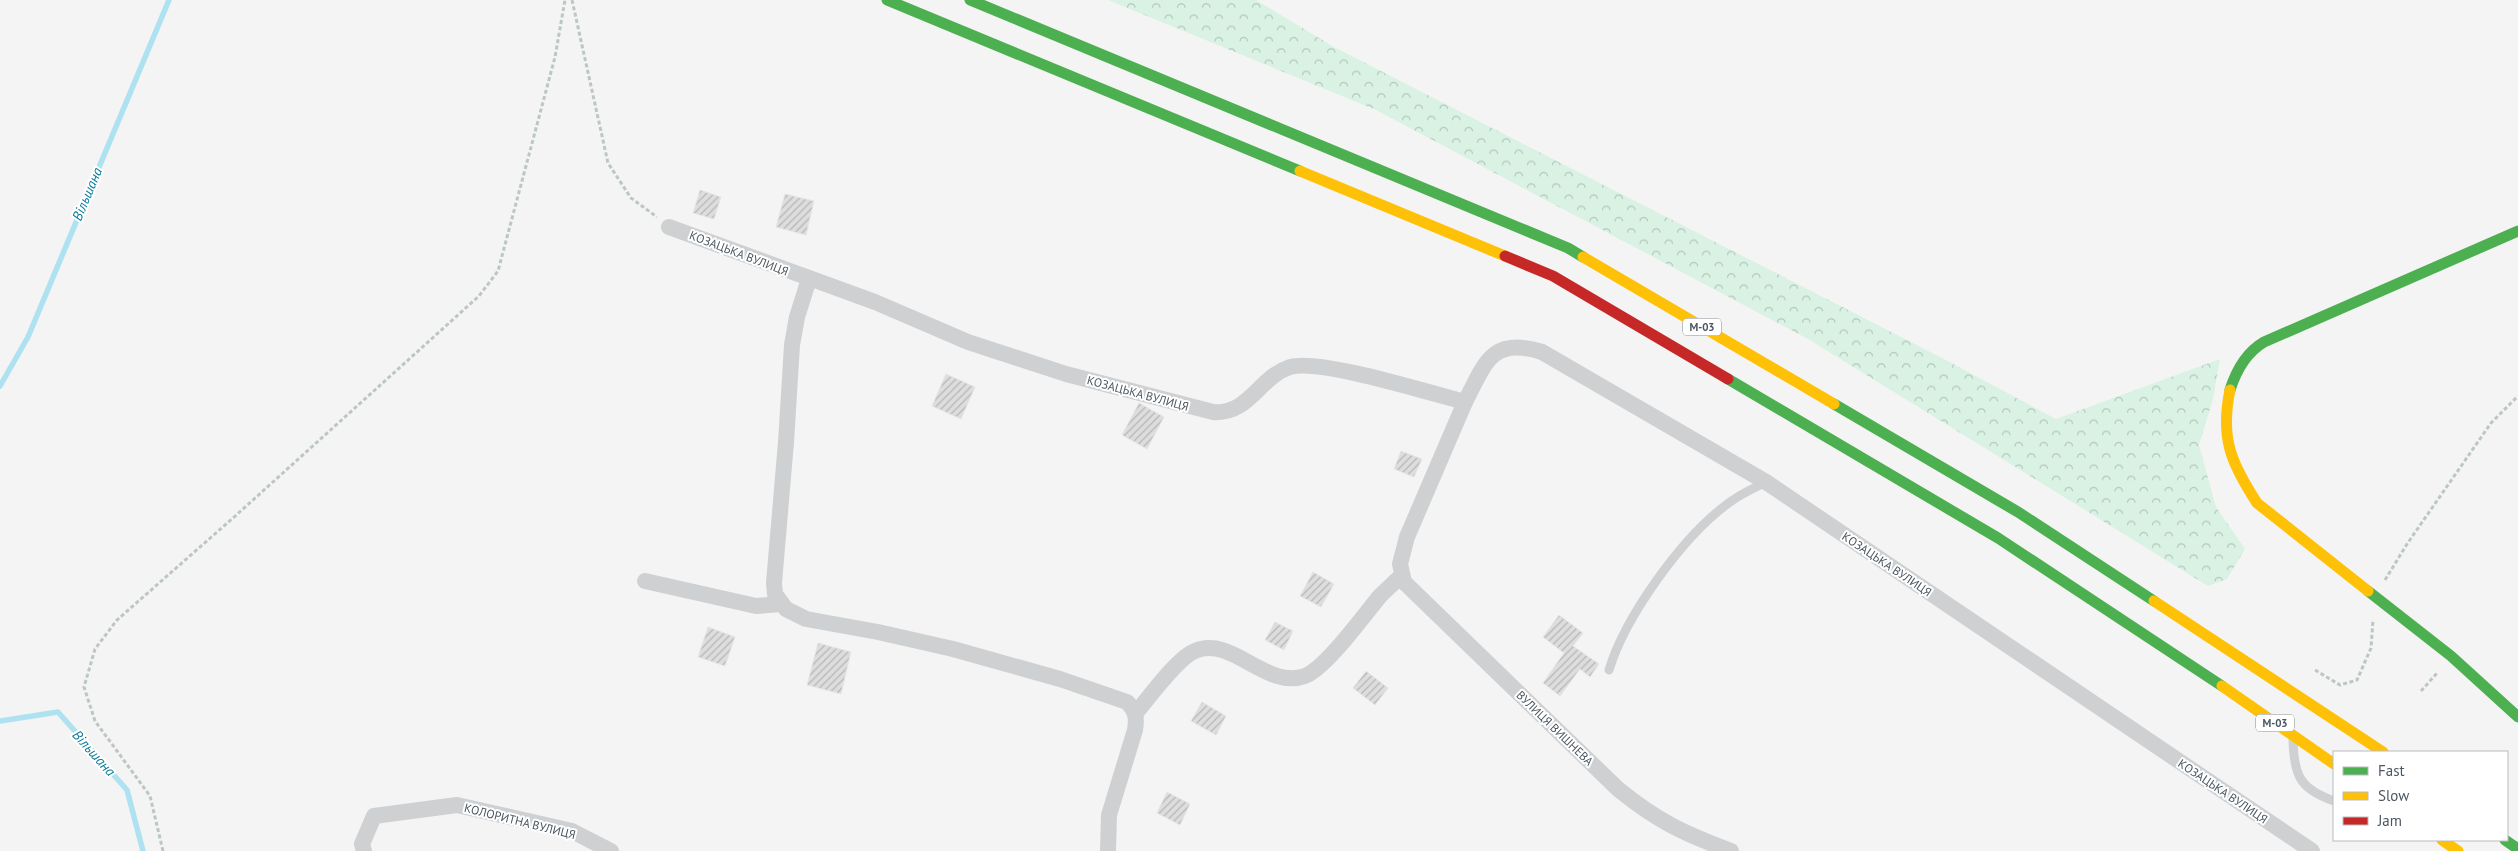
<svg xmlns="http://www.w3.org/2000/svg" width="2518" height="851" font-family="'PT Sans',sans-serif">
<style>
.forest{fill:url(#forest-crowns)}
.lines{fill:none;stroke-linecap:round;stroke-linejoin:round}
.stream{stroke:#aee2f0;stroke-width:5.5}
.building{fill:url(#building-hatch);stroke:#e5e6e7}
.path{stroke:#bcc7c4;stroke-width:3;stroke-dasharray:4 2.5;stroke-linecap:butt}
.lane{stroke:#ced0d2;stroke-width:9}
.street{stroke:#ced0d2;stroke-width:16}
.fast{stroke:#4caf50;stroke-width:11}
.slow{stroke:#ffc107;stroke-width:11}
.jam{stroke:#c62828;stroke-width:11}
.labels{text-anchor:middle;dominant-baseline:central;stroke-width:4;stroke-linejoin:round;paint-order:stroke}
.shield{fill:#fff;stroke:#808990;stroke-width:1}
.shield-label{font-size:11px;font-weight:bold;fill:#4a5661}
.street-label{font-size:12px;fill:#4a5661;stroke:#fff}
.water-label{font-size:14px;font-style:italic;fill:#0c7c9b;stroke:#fff}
</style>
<defs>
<pattern id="forest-crowns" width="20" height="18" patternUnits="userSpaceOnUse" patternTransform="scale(1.25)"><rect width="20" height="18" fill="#d9f2e3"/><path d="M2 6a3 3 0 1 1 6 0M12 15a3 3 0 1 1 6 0" fill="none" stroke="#b2c7bb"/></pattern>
<pattern id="building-hatch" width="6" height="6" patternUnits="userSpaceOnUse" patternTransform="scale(1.25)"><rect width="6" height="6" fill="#ddddde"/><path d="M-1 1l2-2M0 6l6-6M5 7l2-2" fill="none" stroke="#b5b6b7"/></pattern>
</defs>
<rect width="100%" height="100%" fill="#f4f4f4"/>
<polygon class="forest" points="1108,0 1256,0 1334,47 1944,359 2056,419 2220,359 2213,399 2199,445 2216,507 2245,549 2227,579 2208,586 1808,339 1376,110"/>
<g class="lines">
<g class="stream">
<polyline points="0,386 28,337 169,0"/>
<polyline points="0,721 58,712 127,790 143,851"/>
</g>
</g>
<g class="building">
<polygon points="700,190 721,197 714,219 693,213"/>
<polygon points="785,194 814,201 806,235 776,227"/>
<polygon points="946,374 975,387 961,419 932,406"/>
<polygon points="1139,403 1164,417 1147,449 1122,435"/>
<polygon points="1401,451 1422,459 1414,477 1394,469"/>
<polygon points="1313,572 1334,584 1321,607 1300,596"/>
<polygon points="1559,615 1583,633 1573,646 1599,664 1590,677 1580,669 1560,696 1543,683 1564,653 1543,637"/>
<polygon points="1275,622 1293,631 1284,650 1265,640"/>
<polygon points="708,627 735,637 725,666 698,657"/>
<polygon points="818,643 851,652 841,694 807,685"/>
<polygon points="1366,671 1388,688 1375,705 1353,688"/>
<polygon points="1202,702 1226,716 1216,735 1191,721"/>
<polygon points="1167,792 1190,804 1180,825 1157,813"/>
</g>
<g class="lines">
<g class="path">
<polyline points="572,0 608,163 631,198 657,217"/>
<polyline points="2385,580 2407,544 2491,423 2518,396"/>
<polyline points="2315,670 2340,685 2357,680 2371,648 2373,620"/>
<polyline points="2421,691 2438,672"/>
<polyline points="163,851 150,796 95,721 84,687 95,649 117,620 233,518 479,296 498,271 555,57 565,0"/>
</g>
<g class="lane">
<path d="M1609,670C1625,617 1681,539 1726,505C1738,495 1752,489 1766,482"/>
<path d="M2293,740C2294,776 2300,789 2334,801"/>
</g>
<g class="street">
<path d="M669,227L875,302L968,342L1066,374L1213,412C1249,415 1259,377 1290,367C1319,358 1429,393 1465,402C1485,364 1491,336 1542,352L1766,482L2312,851"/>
<path d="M809,279L797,317L792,345L786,442L774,583L775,594L786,609L806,619L878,632L953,649L1060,679L1127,702C1136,711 1137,718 1135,730L1109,815L1108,851"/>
<path d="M1465,402L1407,537L1400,564L1404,582L1618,789C1657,821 1685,834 1731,851"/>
<polyline points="645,581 756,606 782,604"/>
<path d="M1135,714C1148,699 1178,657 1195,651C1232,635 1266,690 1305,676C1326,668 1364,615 1380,596C1387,589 1395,582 1402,575"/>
<polyline points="364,851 362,844 374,816 457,805 572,831 611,851"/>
</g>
<g class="fast">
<polyline points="887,0 1300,171"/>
<polyline points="970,0 1568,248 1583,257"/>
<polyline points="1728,379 1998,538 2222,686"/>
<path d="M2230,390C2236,371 2247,352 2264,342L2518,231"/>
<polyline points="1834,404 2018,512 2154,601"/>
<polyline points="2368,591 2451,656 2518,717"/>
<polyline points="2505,840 2518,849"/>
</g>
<g class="slow">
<polyline points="1300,171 1505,256"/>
<polyline points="1583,257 1834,404"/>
<path d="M2230,390C2220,438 2231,463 2257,503L2368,591"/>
<polyline points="2154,601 2383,752"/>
<polyline points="2222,686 2334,764"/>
<polyline points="2442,840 2458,851"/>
</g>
<polyline class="jam" points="1505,256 1553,276 1728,379"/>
</g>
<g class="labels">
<g class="shield">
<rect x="1683" y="318.5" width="38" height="17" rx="4"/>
<rect x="2256" y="714.5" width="38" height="17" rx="4"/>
</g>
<g class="shield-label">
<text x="1702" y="327">М-03</text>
<text x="2275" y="723">М-03</text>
</g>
<g class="street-label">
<text transform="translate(739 253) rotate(21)">КОЗАЦЬКА ВУЛИЦЯ</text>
<text transform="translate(1138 393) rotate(15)">КОЗАЦЬКА ВУЛИЦЯ</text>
<text transform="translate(1887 564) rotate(34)">КОЗАЦЬКА ВУЛИЦЯ</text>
<text transform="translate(1555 728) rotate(44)">ВУЛИЦЯ ВИШНЕВА</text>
<text transform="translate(2223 791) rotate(34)">КОЗАЦЬКА ВУЛИЦЯ</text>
<text transform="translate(520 821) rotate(14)">КОЛОРИТНА ВУЛИЦЯ</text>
</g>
<g class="water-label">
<text transform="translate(87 194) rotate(-67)">Вільшана</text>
<text transform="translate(94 753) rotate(48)">Вільшана</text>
</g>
</g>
<rect x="2333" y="751" width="175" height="90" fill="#ffffff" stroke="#b7bbc0"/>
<rect x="2343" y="767" width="25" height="8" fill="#4caf50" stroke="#b7bbc0"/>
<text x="2378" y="776" font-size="15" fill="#4a5661">Fast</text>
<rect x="2343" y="792" width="25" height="8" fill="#ffc107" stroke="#b7bbc0"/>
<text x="2378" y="801" font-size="15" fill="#4a5661">Slow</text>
<rect x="2343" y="817" width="25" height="8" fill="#c62828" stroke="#b7bbc0"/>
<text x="2378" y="826" font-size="15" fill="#4a5661">Jam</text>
</svg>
